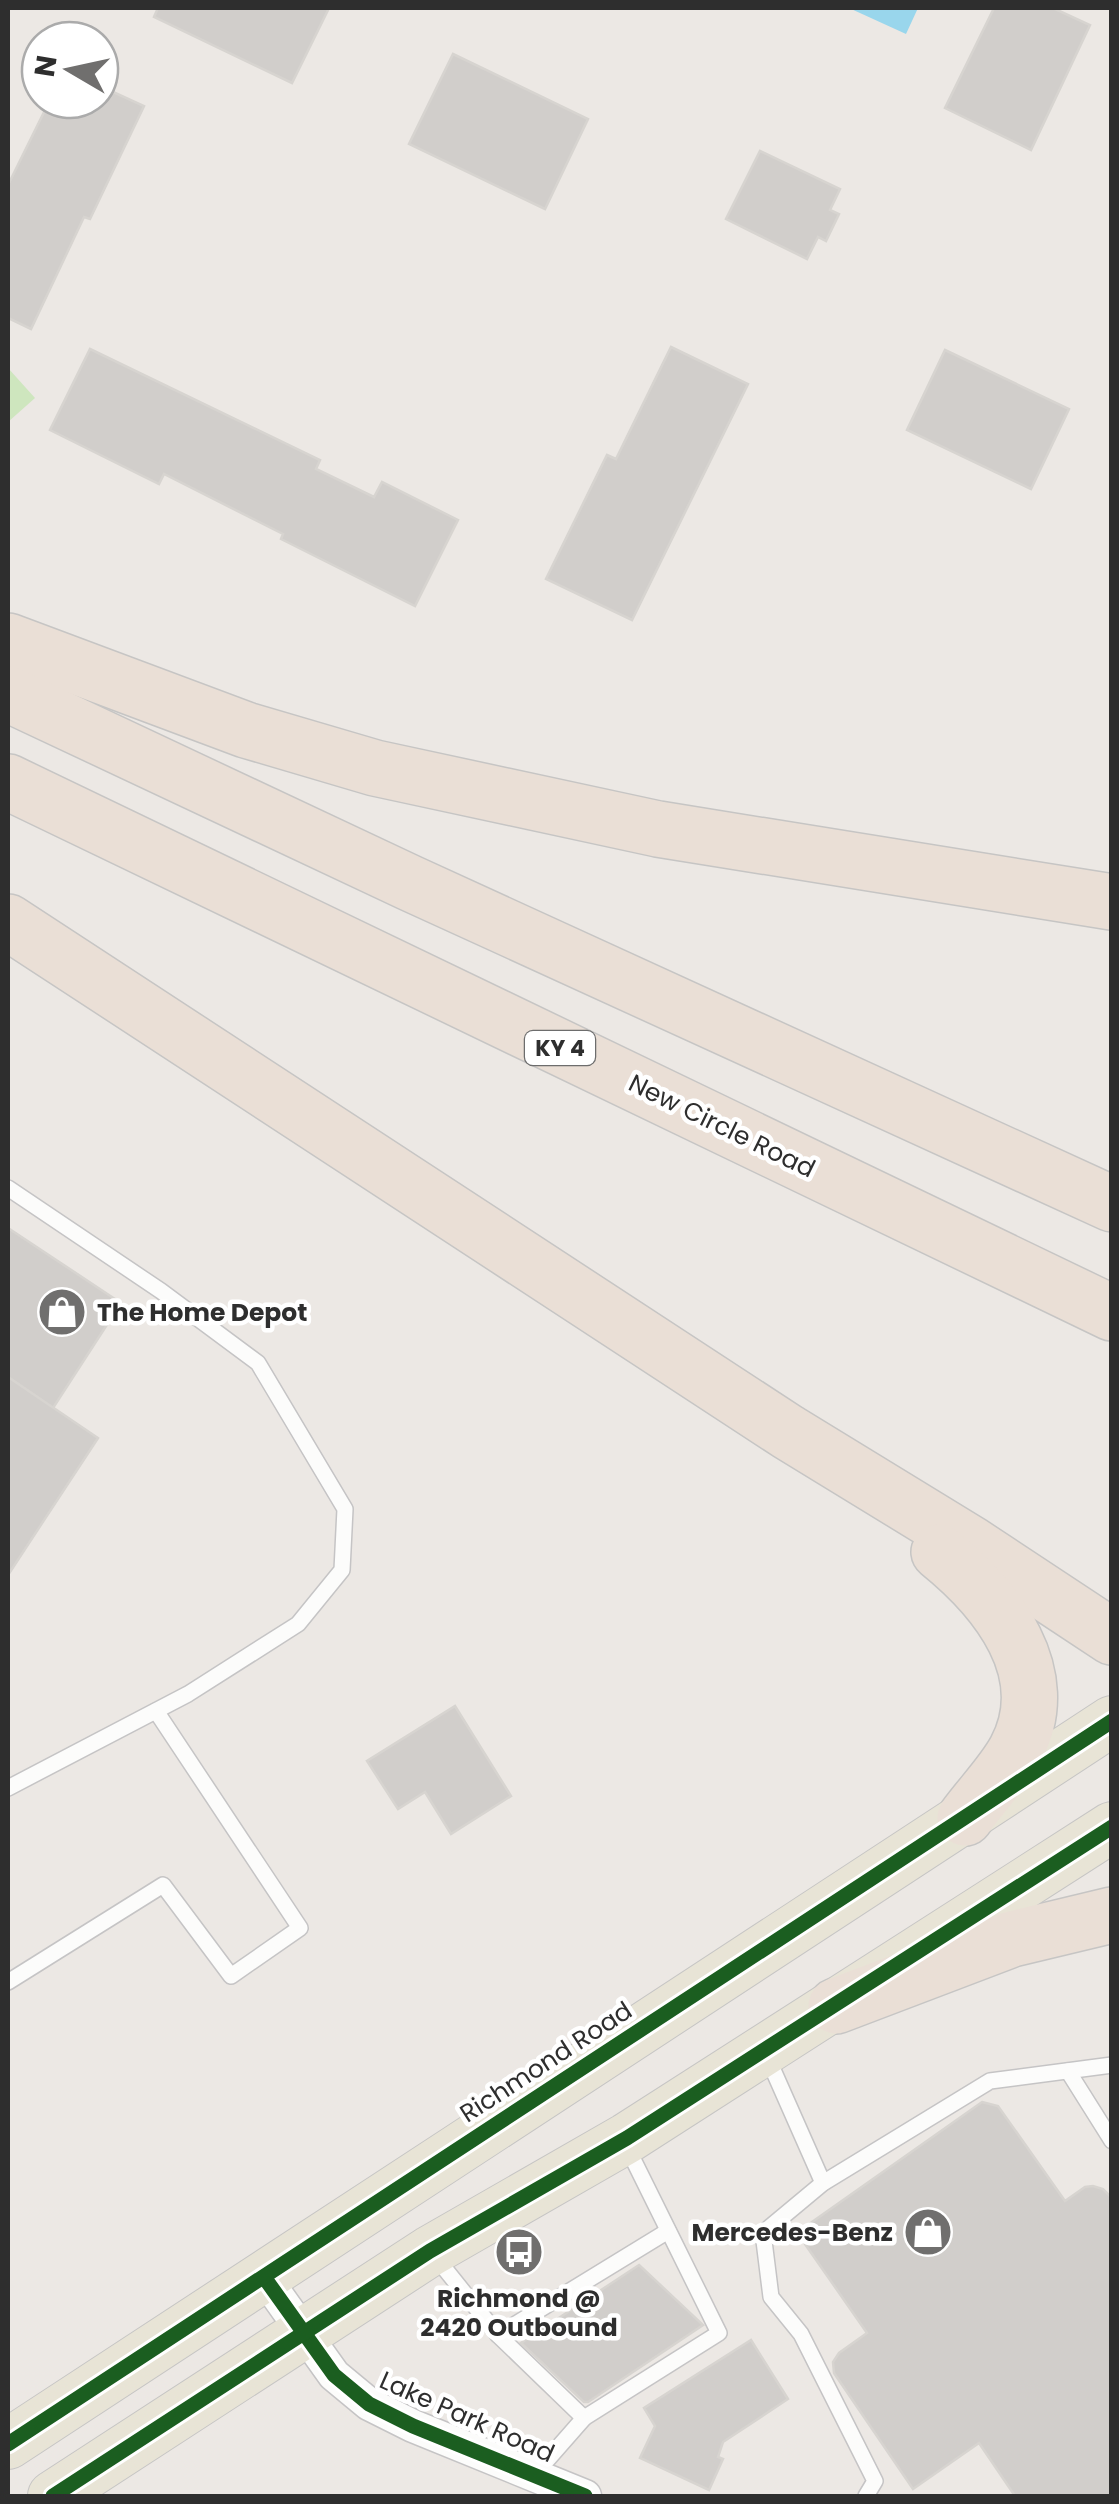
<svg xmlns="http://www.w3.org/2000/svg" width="1119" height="2504" font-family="Poppins,sans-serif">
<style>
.green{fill:#cee6be}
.water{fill:#99d6ec}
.building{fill:#d1cecb;stroke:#d7d4d0;stroke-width:2.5}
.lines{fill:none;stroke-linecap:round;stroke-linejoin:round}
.service-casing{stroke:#c5c4c5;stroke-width:18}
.minor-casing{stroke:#c5c4c5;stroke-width:35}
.primary-casing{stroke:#c6c5c4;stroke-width:52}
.motorway-casing{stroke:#c6c5c4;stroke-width:58}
.service{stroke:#fcfcfb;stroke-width:15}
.minor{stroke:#fcfcfb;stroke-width:32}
.primary{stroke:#e8e4d6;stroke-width:50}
.motorway{stroke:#eadfd6;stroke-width:55}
.cycleway-casing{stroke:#fff;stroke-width:21}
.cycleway{stroke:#1b5e20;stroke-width:15}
.labels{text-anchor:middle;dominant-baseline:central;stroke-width:9;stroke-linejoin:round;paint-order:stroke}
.shield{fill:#fff;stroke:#6d6d6d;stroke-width:2.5}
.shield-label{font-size:22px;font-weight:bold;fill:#2e2e2e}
.street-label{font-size:25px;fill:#2e2e2e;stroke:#fff}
.poi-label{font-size:25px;font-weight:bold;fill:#2e2e2e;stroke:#fff;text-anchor:start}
</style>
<rect width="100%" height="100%" fill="#ece8e4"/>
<polygon class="green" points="8,368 35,398 8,422"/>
<polygon class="water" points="849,8 918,8 906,34"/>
<g class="building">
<polygon points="158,8 329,8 292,83 154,17"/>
<polygon points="994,8 1053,8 1090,25 1031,150 945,108"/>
<polygon points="453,54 588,119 545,209 409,144"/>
<polygon points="100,86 144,106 90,219 84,217 31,329 8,318 8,185 50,100 100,100"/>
<polygon points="760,151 840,189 830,210 839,214 826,241 818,237 807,259 726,219"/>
<polygon points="671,347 748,384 632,620 546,579 607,455 616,459"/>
<polygon points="90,349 320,460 316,469 374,497 382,482 458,520 415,606 281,539 283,534 164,474 159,484 50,430"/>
<polygon points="945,350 1069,409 1031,489 907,430"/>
<polygon points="8,1228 121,1303 53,1408 8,1377"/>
<polygon points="8,1377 98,1438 8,1575"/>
<polygon points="455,1706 511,1796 451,1834 425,1792 398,1809 367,1761"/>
<polygon points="982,2102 998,2106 1065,2201 1085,2187 1093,2186 1103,2189 1112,2198 1112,2496 1015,2496 979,2443 913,2489 834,2373 833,2362 839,2353 867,2333 805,2244 805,2227"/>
<polygon points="639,2265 703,2325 588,2402 584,2402 521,2343"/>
<polygon points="751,2340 788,2399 723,2442 718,2457 723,2459 709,2490 640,2458 655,2426 644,2408"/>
</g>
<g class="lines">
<g class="service-casing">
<g id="service">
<polyline points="8,1188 161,1291 258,1363 345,1509 342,1570 298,1624 188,1694 8,1788"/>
<polyline points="8,1982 163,1885 231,1976 300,1928 156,1711"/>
<polyline points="766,2054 823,2183"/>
<polyline points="1068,2071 1112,2141"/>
<polyline points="433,2254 498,2335 584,2418"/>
<polyline points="498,2335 668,2231"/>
<polyline points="534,2475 584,2418 719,2333 626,2145"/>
<polyline points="866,2496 875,2481 801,2334 771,2297 763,2233 823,2183 990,2081 1112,2065"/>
</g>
</g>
<g class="minor-casing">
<polyline id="minor" points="264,2277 334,2375 369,2404 413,2426 585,2496"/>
</g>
<g class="primary-casing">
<g id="primary">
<polyline points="8,2444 1112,1721"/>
<polyline points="53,2496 430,2251 627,2138 1112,1827"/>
</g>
</g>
<g class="motorway-casing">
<g id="motorway">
<polyline points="8,641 246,730 375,768 658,829 1112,902"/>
<polyline points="8,694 410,883 1112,1204"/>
<polyline points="8,782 1112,1313"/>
<polyline points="8,922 788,1432 971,1544 1112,1637"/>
<path d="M939,1552C997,1599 1057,1673 1016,1750C1003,1774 981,1796 965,1818"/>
<polyline points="836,2006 1012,1939 1112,1915"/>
</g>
</g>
<use href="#service" class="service"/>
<use href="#minor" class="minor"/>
<use href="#primary" class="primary"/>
<use href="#motorway" class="motorway"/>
<g class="cycleway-casing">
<g id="cycleway">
<polyline points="264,2277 334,2375 369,2404 413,2426 585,2496"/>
<polyline points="8,2444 1112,1721"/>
<polyline points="53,2496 430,2251 627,2138 1112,1827"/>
</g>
</g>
<use href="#cycleway" class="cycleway"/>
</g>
<defs>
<g id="shop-disc" transform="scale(2.5)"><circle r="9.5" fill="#706f6e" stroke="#fff"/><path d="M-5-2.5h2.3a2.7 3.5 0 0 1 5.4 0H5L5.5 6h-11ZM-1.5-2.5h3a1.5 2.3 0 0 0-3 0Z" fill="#fff"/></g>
<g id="bus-disc" transform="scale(2.5)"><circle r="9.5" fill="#706f6e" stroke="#fff"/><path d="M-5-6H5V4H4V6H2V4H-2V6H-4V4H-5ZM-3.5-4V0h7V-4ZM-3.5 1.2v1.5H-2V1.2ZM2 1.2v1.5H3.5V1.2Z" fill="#fff"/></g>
</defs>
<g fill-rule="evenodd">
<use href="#shop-disc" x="62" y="1312"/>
<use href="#shop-disc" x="928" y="2232"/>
<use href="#bus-disc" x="519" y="2252"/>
</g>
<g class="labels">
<rect class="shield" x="525" y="1031" width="70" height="34" rx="8"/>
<g class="shield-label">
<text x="560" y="1048">KY 4</text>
</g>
<g class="street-label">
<text transform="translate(722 1126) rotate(26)">New Circle Road</text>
<text transform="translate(546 2062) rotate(-33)">Richmond Road</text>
<text transform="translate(467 2417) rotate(24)">Lake Park Road</text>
</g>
<g class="poi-label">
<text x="97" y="1312">The Home Depot</text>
<text x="893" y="2232" text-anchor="end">Mercedes-Benz</text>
<text x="519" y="2298" text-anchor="middle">Richmond @<tspan x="519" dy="29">2420 Outbound</tspan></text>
</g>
</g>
<rect width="1119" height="2504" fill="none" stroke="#2e2e2e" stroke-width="20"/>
<g transform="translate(70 70) rotate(279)"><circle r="48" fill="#ffffff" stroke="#ababab" stroke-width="2.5"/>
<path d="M0-8L18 38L0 25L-18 38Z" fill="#706f6e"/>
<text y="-15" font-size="28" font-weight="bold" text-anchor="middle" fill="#2e2e2e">N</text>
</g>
</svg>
